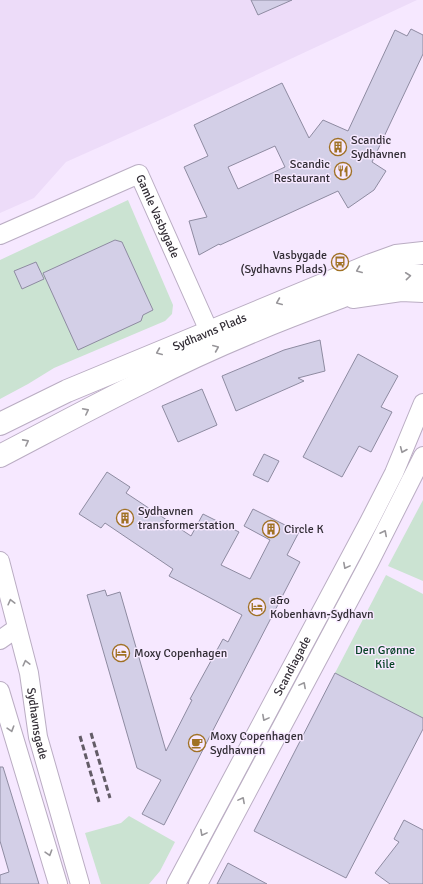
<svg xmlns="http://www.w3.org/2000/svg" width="423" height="884" font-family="Signika,sans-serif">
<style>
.built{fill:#eddcf9}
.green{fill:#cbe3d2}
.building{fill:#d3cfe7;stroke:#8e8ba1;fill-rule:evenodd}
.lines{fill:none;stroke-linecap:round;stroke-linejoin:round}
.minor-casing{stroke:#baadc3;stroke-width:20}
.major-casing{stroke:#baadc3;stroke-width:24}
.minor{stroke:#fff;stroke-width:18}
.major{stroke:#fff;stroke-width:22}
.rail{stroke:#635c67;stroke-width:3;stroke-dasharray:6 3;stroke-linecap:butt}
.oneway{stroke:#98969a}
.labels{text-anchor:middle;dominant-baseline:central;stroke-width:3;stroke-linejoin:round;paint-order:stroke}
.poi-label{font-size:12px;fill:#322d35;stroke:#f6e8ff;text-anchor:start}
.street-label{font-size:12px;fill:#322d35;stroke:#f6e8ff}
.park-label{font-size:12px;fill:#084427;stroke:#f6e8ff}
</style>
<rect width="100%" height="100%" fill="#f6e8ff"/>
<polygon class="built" points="0,0 417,0 160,120 66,162 34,198 0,213"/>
<g class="green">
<polygon points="128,200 173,305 172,314 165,321 54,368 28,384 0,399 0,260"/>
<polygon points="423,500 423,581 388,566"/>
<polygon points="386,575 423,594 423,718 335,673"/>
<polygon points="129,816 175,842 160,871 149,884 101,884 85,833 121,823"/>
</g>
<g class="building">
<polygon points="251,0 292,0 258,15"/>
<path d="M411,29L423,35V54L372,162L386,171L374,190L348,208L338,191L220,245L219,244L199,255L189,221L207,217L184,167L208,156L194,125L282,83L309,138L323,120L348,131L395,30L407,36ZM275,146L285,167L238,189L228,167Z"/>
<polygon points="115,240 122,242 153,310 143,315 141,321 78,350 43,273"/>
<polygon points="36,262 44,279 22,289 14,271"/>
<polygon points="320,340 325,371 298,378 304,381 236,411 222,376 284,350"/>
<polygon points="358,354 398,376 381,407 392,412 371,452 359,446 342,477 303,457"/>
<polygon points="202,389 217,425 178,442 162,406"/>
<polygon points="264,454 279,461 268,482 253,475"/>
<polygon points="107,472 130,487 126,493 191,536 203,514 239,532 221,565 250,579 270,540 244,526 253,509 299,532 287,555 300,562 164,825 142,814 161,780 137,768 87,595 105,590 107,596 120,592 166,751 192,700 190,699 223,639 228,642 242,615 169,576 173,569 105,523 101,528 79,514"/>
<polygon points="335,673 423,718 423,729 346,878 254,831"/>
<polygon points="0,767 3,767 39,884 0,884 0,875 9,872 0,841"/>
<polygon points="404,820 423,830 423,884 390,884 375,873 399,842 394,839"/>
<polygon points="228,863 267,884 217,884"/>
</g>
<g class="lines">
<g class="minor-casing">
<g id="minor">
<path id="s1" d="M0,235L139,174L209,331"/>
<polyline points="353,299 401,292 423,293"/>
<path id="s2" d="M0,561L29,673L38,737L80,884"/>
<polyline points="0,640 17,628"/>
<polyline points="0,691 58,884"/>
<path id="s3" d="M176,884L369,522L394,473L423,403"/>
<polyline points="198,884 370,561 423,456"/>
</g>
</g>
<g class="major-casing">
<g id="major">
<path id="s4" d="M0,424L67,391L371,265L396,256L423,253"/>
<path d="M0,456C48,431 96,405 145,381C205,350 270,323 333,300C360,290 394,272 423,276"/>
</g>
</g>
<use href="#minor" class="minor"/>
<use href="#major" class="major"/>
<g class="rail">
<polyline points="91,733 110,798"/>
<polyline points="80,736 99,802"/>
</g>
</g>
<defs><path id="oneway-chevron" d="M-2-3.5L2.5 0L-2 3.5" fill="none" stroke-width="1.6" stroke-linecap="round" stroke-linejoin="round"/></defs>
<g class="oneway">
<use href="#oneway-chevron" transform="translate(359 270) rotate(158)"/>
<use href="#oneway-chevron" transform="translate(408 276) rotate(-6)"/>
<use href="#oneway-chevron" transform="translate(279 302) rotate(157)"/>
<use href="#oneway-chevron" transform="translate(216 348) rotate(-23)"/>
<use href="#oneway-chevron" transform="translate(159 352) rotate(157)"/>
<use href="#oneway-chevron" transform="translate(86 411) rotate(-27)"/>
<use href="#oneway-chevron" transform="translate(26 442) rotate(-28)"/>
<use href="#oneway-chevron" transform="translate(403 450) rotate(113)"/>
<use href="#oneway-chevron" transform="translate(384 533) rotate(-63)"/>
<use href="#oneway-chevron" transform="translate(346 566) rotate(118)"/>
<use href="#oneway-chevron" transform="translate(11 602) rotate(-104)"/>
<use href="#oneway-chevron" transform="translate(26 663) rotate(-104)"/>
<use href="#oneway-chevron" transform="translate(303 685) rotate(-62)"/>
<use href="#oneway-chevron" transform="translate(265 718) rotate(118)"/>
<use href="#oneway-chevron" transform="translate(11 729) rotate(73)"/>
<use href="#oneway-chevron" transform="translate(242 800) rotate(-62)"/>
<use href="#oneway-chevron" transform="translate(203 833) rotate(118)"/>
<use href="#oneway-chevron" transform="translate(49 853) rotate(73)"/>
</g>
<defs>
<g id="building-ring" transform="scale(0.9)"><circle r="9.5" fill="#f6e8ff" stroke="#a07124" stroke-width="1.5"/><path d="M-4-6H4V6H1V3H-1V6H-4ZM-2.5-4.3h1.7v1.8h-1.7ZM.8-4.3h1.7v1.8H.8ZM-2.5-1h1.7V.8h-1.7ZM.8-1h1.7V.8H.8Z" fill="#a07124"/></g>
<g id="restaurant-ring" transform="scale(0.9)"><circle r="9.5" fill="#f6e8ff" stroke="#a07124" stroke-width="1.5"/><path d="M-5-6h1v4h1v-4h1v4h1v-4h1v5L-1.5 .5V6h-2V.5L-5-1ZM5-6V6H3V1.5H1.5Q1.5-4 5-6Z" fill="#a07124"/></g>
<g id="bus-ring" transform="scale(0.9)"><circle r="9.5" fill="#f6e8ff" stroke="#a07124" stroke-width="1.5"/><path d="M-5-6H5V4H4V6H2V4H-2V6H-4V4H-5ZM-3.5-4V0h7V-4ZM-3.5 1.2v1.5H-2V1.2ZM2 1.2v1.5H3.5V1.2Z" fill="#a07124"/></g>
<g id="hotel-ring" transform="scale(0.9)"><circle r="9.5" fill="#f6e8ff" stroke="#a07124" stroke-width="1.5"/><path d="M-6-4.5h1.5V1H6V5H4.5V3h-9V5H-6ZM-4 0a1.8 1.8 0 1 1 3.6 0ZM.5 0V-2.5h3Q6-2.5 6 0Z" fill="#a07124"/></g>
<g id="cafe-ring" transform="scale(0.9)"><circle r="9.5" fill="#f6e8ff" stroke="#a07124" stroke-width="1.5"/><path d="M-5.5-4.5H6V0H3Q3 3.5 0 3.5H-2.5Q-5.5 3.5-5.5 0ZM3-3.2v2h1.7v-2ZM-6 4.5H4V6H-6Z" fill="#a07124"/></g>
</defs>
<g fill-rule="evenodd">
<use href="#building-ring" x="338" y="147"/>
<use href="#restaurant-ring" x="343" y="171"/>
<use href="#bus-ring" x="340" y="262"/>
<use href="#building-ring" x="125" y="518"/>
<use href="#building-ring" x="271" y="529"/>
<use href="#hotel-ring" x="257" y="607"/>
<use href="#hotel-ring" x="121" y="653"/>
<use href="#cafe-ring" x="197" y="743"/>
</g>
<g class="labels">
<g class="poi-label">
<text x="351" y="140">Scandic<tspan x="351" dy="14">Sydhavnen</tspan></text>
<text x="330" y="164" text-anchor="end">Scandic<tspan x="330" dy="14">Restaurant</tspan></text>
<text x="327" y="255" text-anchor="end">Vasbygade<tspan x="327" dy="14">(Sydhavns Plads)</tspan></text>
<text x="138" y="511">Sydhavnen<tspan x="138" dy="14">transformerstation</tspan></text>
<text x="284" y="529">Circle K</text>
<text x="270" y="600">a&amp;o<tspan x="270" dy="14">Kobenhavn-Sydhavn</tspan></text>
<text x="134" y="653">Moxy Copenhagen</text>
<text x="210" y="736">Moxy Copenhagen<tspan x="210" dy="14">Sydhavnen</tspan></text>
</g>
<g class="street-label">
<text stroke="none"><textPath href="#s1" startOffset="198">Gamle Vasbygade</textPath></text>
<text stroke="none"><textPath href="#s4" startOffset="229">Sydhavns Plads</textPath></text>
<text stroke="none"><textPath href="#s3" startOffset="247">Scandiagade</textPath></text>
<text stroke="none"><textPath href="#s2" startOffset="167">Sydhavnsgade</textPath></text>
</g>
<g class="park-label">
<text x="385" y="650">Den Grønne<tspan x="385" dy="14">Kile</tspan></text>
</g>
</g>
</svg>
